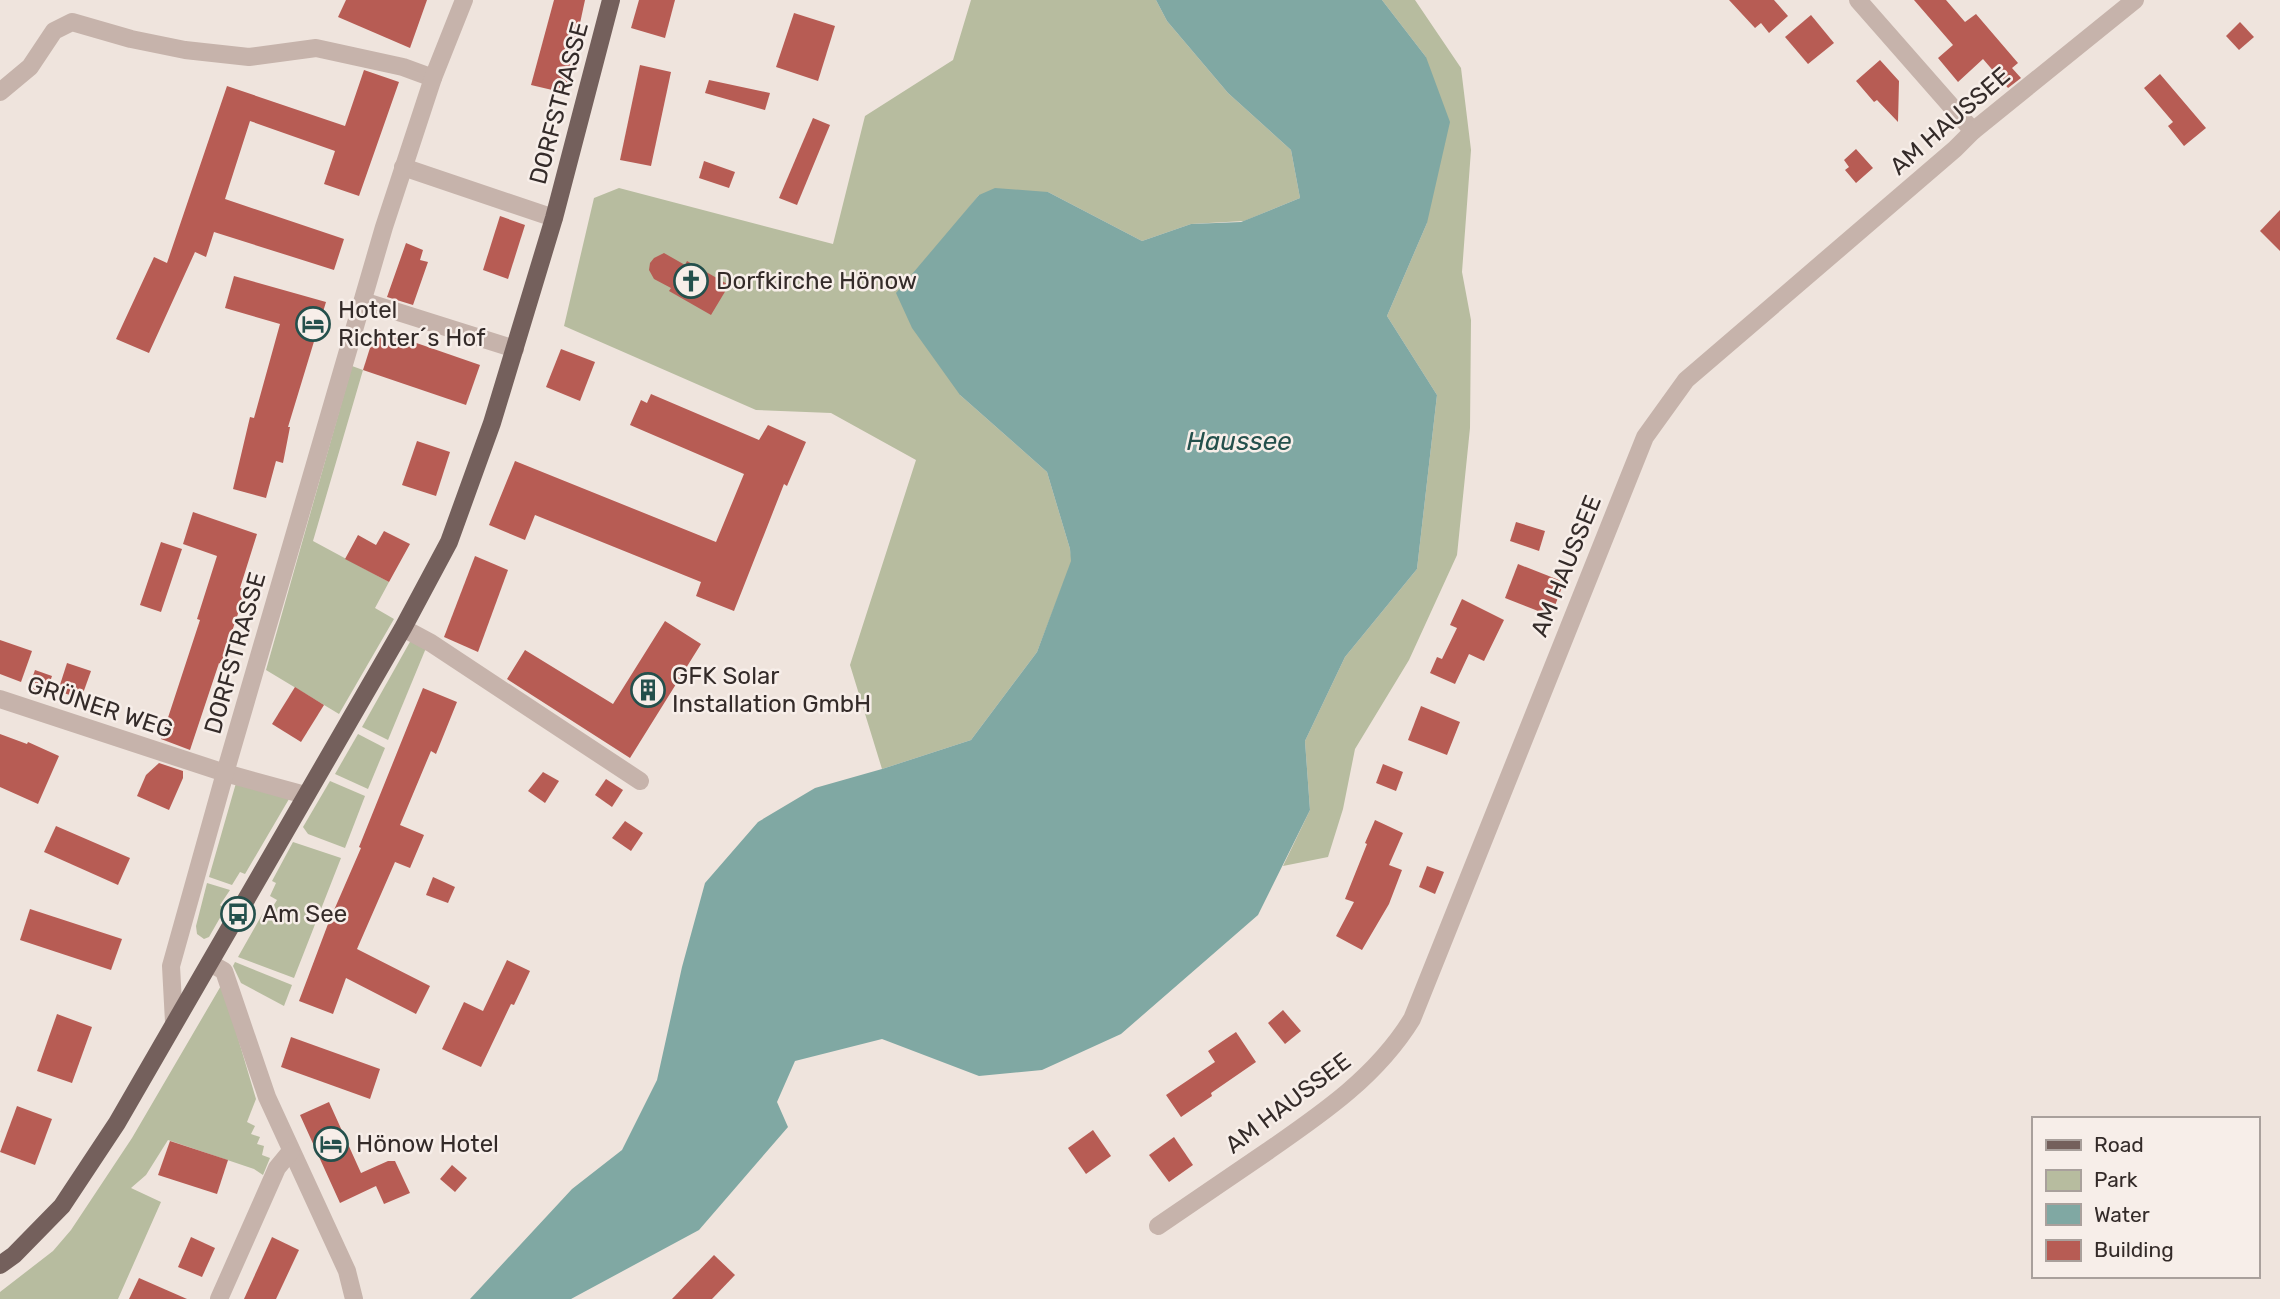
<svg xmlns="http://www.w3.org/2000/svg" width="2280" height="1299" font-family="Rubik,sans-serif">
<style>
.green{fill:#b7bc9f}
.water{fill:#80a8a3}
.building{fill:#b75c54}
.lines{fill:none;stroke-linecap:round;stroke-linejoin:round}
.minor{stroke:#c6b3ab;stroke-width:18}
.major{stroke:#74605c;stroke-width:18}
.labels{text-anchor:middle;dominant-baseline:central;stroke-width:5;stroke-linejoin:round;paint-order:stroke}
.street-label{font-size:24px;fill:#342b29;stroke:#f7eee9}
.poi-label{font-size:24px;fill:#342b29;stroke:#f7eee9;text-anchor:start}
.water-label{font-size:26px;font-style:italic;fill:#24504c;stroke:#f7eee9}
</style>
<rect width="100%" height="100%" fill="#efe4dd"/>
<g class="green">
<polygon points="971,0 1156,0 1167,21 1228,93 1291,150 1300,198 1244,221 1191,224 1142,241 1048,192 979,195 960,219 960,395 1047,472 1070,549 1072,561 1037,652 971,740 882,769 850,665 916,460 831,413 756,410 564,326 594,198 619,188 833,244 865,116 953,60"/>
<polygon points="1382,0 1415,0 1461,68 1471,150 1462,272 1471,320 1470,428 1457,555 1409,660 1355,749 1343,809 1328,857 1283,866 1310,810 1305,741 1345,657 1417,569 1437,395 1387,316 1427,223 1426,57"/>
<polygon points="352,366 363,370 313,541 389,582 375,608 394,619 339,714 266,670"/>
<polygon points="411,640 426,648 388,740 362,727"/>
<polygon points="358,734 385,748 368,789 335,774"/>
<polygon points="330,781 365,796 345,848 308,834 303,827"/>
<polygon points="236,783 289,799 245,874 240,872 232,885 209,877"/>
<polygon points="293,842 341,858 294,978 238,957 267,906 272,908 277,900 270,896 276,883 272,881"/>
<polygon points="207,883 230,890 220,905 225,909 209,937 204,939 197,934 196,926"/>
<polygon points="235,962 292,985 284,1006 241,983 233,966"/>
<polygon points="222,984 256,1099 247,1122 255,1126 251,1134 260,1137 257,1144 264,1146 262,1155 270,1158 263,1175 254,1169 168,1140 146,1175 131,1188 161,1202 118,1299 0,1299 0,1292 53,1251 71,1230 132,1138"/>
</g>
<polygon class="water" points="1156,0 1382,0 1426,57 1450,122 1427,223 1387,316 1437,395 1417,569 1345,657 1305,741 1310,810 1258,915 1121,1034 1042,1070 979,1076 882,1039 795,1061 777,1102 788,1127 699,1230 571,1299 470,1299 572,1189 622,1150 657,1080 682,967 705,883 758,822 815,788 882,769 971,740 1037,652 1071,561 1070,549 1047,472 960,395 912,328 896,293 979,195 995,188 1048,192 1142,241 1191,224 1241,222 1300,198 1291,150 1228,93 1167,21"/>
<g class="building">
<polygon points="346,0 427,0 410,48 338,17"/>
<polygon points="554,0 585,0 565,93 531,85"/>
<polygon points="639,0 675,0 665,38 631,28"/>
<polygon points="1729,0 1774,0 1788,16 1769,33 1761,23 1755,28"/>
<polygon points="1914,0 1946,0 1965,22 1976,14 2018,63 2012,68 2021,78 2008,88 1983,59 1958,82 1938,58 1953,45"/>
<polygon points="794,13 835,26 818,81 776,67"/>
<polygon points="1811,15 1834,43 1808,64 1785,37"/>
<polygon points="2240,22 2254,37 2239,50 2226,36"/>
<polygon points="1880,60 1899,81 1898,122 1877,100 1874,102 1856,81"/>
<polygon points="640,65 671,72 651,166 620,160"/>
<polygon points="364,70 399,82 359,196 324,184 335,151 250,121 225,199 344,239 334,270 214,232 206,257 195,252 149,353 116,339 154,257 167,263 227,86 345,126"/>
<polygon points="2160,74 2206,128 2184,146 2168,126 2173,122 2144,88"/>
<polygon points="709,80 770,93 765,110 705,93"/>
<polygon points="813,118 830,125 797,205 779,198"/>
<polygon points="1856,149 1873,168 1856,183 1845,170 1849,167 1844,160"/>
<polygon points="704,161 735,172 729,188 699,178"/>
<polygon points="2280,210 2280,251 2260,231"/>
<polygon points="500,216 525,225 508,279 483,270"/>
<polygon points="406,243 423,250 420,260 428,262 413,305 387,297"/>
<polygon points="664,253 685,265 687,261 729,285 711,315 669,291 671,288 654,279 649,270 650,263 654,258"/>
<polygon points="234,276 326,302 288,427 290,427 283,463 276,461 266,498 233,489 250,417 254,418 280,324 225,308"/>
<polygon points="376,329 480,365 466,405 363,370"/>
<polygon points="561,349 595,362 580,401 546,387"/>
<polygon points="651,394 759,440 768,425 806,442 787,486 784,484 734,611 696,596 701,582 535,515 525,540 489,525 515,461 716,542 744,474 630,425 641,400 647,403"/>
<polygon points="417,441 450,452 436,496 402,485"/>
<polygon points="193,512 257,534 240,588 246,590 221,664 219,663 190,750 161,739 200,620 197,619 217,556 183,544"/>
<polygon points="1516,522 1545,531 1539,551 1510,541"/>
<polygon points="384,531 410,544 389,582 345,559 358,535 376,545"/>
<polygon points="161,542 182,549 161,612 140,605"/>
<polygon points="475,556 508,570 478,652 444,637"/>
<polygon points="1518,564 1564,582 1551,616 1505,598"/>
<polygon points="1462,599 1504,620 1484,661 1469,654 1455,684 1430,673 1437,657 1442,659 1457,628 1450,625"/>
<polygon points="665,621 701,644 630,758 507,679 525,650 613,704"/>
<polygon points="0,640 32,651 21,682 0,674"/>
<polygon points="67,663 91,671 81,699 58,691"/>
<polygon points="35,670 52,676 45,696 28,690"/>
<polygon points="295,687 324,705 301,742 272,724"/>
<polygon points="423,688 457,702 436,754 431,751 400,825 424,835 410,868 395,862 357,949 430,986 416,1014 346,978 333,1014 299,1001 328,924 361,848 359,847"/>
<polygon points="1421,706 1460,722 1447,755 1408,740"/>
<polygon points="0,734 27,744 28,742 59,756 38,804 0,787"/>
<polygon points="159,763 183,771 183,778 169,810 137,796 146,775"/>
<polygon points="1383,764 1403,772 1396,791 1376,783"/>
<polygon points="543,772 559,781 545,803 528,791"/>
<polygon points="606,779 623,790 612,807 595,795"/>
<polygon points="1375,820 1403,833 1389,865 1402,870 1389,904 1362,950 1336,936 1354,902 1345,899 1367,844 1365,843"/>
<polygon points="625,821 643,833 631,851 612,838"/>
<polygon points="56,826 130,858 118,885 44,852"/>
<polygon points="1427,866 1444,872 1435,894 1419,887"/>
<polygon points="433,877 455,887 448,903 426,895"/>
<polygon points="30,909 122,939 111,970 20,940"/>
<polygon points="507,960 530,971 514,1005 511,1004 481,1067 442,1049 464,1002 483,1011"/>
<polygon points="1283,1010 1301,1031 1285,1044 1268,1023"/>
<polygon points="57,1014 92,1027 72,1083 37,1071"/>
<polygon points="1236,1032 1256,1062 1211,1093 1212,1096 1181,1117 1166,1095 1215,1062 1208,1051"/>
<polygon points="291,1037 380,1069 370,1099 281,1067"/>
<polygon points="329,1102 361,1173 388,1161 395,1161 410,1193 384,1204 376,1186 340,1203 300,1115"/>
<polygon points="17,1106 52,1119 35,1165 0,1152"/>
<polygon points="1093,1130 1111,1156 1086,1174 1068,1148"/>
<polygon points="1174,1137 1193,1165 1169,1182 1149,1155"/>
<polygon points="170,1141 228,1160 217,1194 158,1175"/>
<polygon points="452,1165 467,1178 455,1192 440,1179"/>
<polygon points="191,1237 215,1248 202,1277 178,1267"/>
<polygon points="272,1237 299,1250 276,1299 244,1299"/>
<polygon points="714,1255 735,1275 712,1299 672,1299"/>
<polygon points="139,1278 187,1299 129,1299"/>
</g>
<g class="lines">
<g class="minor">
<polyline points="1858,0 1973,131"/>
<polyline points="0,92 30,67 54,31 72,22 131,39 185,50 249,57 316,48 403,67 433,78"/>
<polyline points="403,167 554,218"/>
<polyline points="363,301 515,349"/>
<polyline points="403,628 431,643 640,781"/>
<polyline points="0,699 225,773 305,795"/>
<polyline points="210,963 224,971 267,1097 347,1271 354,1299"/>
<polyline points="174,1022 171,966 225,773 384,227 433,78 464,0"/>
<path d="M1158,1226C1195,1201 1231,1176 1268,1151C1323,1113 1377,1076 1412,1019L1645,437L1686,380L1955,149L1973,131L2135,0"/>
<polyline points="219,1299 277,1168 291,1151"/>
</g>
<polyline class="major" points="0,1265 14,1255 62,1206 117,1123 403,628 449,542 492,423 554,218 611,0"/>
</g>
<defs>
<g id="church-ring" transform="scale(1.75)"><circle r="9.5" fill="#f7eee9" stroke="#24504c" stroke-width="1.5"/><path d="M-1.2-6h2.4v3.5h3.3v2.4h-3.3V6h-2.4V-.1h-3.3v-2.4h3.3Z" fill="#24504c"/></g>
<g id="hotel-ring" transform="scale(1.75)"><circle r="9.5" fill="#f7eee9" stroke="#24504c" stroke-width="1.5"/><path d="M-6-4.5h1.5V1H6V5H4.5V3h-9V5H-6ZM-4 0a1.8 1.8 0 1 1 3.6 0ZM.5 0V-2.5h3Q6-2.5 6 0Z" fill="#24504c"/></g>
<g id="building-ring" transform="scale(1.75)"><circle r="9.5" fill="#f7eee9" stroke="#24504c" stroke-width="1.5"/><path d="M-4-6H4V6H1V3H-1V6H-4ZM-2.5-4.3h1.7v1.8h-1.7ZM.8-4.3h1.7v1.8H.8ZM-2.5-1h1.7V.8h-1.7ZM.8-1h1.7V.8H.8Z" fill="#24504c"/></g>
<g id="bus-ring" transform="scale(1.75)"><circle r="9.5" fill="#f7eee9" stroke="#24504c" stroke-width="1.5"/><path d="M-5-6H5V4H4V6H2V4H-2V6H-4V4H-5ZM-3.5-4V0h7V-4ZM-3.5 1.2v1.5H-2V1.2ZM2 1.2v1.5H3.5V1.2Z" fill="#24504c"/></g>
</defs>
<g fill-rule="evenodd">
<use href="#church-ring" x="691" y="281"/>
<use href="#hotel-ring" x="313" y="324"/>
<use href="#building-ring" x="648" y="690"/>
<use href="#bus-ring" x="238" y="914"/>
<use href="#hotel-ring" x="331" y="1144"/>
</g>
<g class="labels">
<g class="street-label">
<text transform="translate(559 103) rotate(-75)">DORFSTRASSE</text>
<text transform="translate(1950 121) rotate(-41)">AM HAUSSEE</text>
<text transform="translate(1566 566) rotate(-68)">AM HAUSSEE</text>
<text transform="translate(235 653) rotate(-74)">DORFSTRASSE</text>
<text transform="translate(100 707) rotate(18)">GRÜNER WEG</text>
<text transform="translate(1288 1103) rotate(-37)">AM HAUSSEE</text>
</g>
<g class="poi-label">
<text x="716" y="281">Dorfkirche Hönow</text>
<text x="338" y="310">Hotel<tspan x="338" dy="28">Richter´s Hof</tspan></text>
<text x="672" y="676">GFK Solar<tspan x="672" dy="28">Installation GmbH</tspan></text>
<text x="262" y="914">Am See</text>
<text x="356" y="1144">Hönow Hotel</text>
</g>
<g class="water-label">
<text x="1239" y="441">Haussee</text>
</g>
</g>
<rect x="2032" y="1117" width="228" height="161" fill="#f7eee9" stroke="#a9a09c" stroke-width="2"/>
<rect x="2046" y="1140" width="35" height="10" fill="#74605c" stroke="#a9a09c" stroke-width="2"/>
<text x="2094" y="1152" font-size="21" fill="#342b29">Road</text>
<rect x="2046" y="1170" width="35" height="21" fill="#b7bc9f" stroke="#a9a09c" stroke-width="2"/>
<text x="2094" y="1187" font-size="21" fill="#342b29">Park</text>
<rect x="2046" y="1204" width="35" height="21" fill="#80a8a3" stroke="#a9a09c" stroke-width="2"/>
<text x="2094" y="1222" font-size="21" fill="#342b29">Water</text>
<rect x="2046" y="1240" width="35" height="21" fill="#b75c54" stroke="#a9a09c" stroke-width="2"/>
<text x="2094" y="1257" font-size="21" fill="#342b29">Building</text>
</svg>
